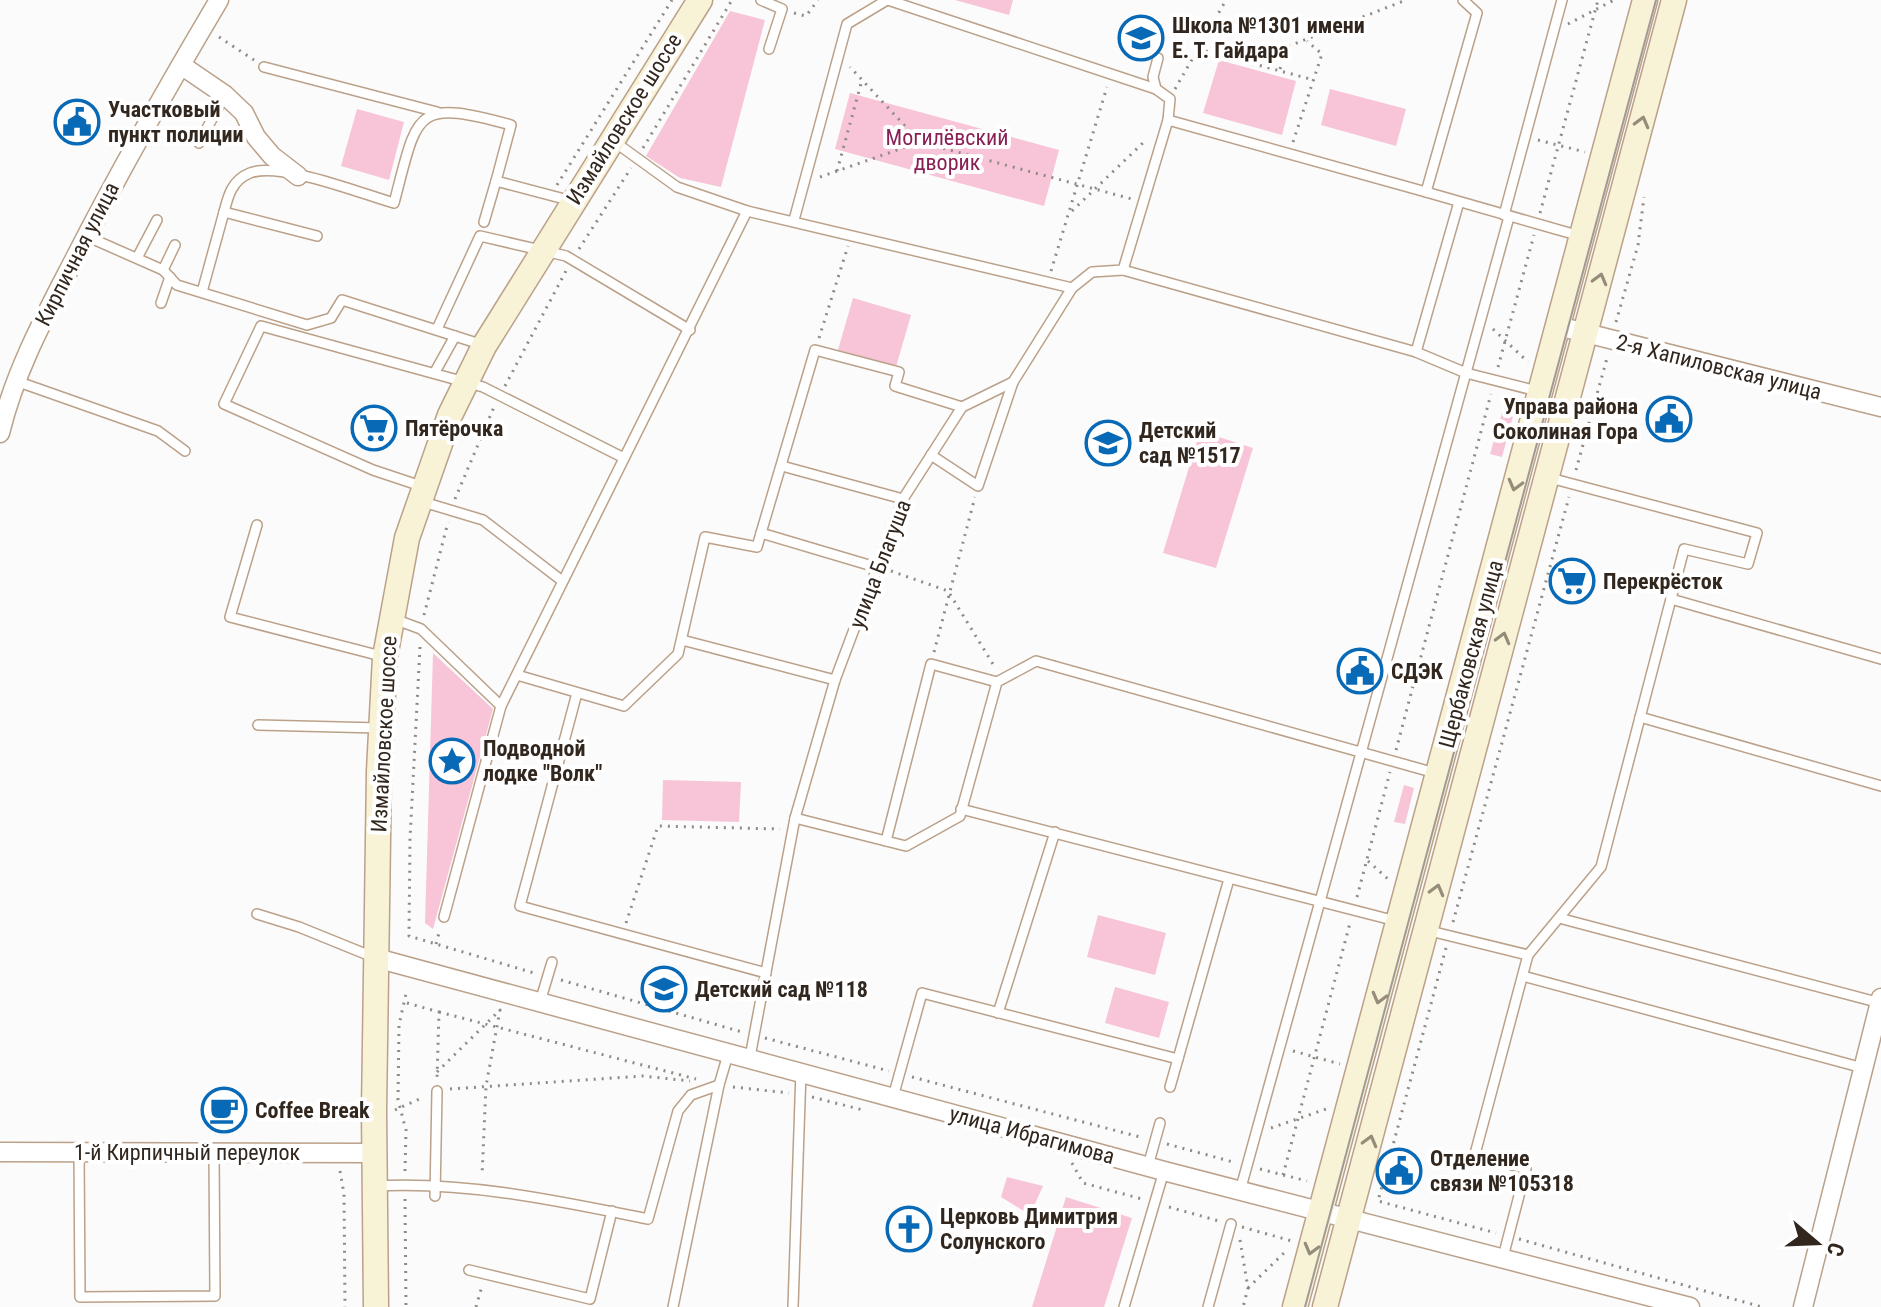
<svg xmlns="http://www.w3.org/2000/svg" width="1881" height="1307" font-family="'Roboto Condensed',sans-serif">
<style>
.green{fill:#f7c5d7}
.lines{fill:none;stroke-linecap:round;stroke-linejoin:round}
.service-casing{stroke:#bba189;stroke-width:12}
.minor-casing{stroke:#bba189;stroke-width:21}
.secondary-casing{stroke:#bba189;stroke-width:27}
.path{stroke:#908a85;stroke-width:3;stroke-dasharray:2 6;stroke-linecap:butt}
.service{stroke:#fff;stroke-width:9}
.minor{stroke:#fff;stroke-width:18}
.secondary{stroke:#f8f2d6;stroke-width:24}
.tram{stroke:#9f9a96;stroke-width:2}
.oneway{stroke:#958c7a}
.labels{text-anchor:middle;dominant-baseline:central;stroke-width:8;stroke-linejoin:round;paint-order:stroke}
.poi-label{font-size:22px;font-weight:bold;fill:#32271e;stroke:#fff;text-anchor:start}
.street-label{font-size:22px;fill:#32271e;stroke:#fff}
.park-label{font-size:22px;fill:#892055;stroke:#fff}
</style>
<rect width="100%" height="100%" fill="#fbfbfb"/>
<g class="green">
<polygon points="955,0 1013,0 1009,15"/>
<polygon points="730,11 765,20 721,187 680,178 646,156"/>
<polygon points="1219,60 1296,81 1282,135 1203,113"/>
<polygon points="1330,89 1406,109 1396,146 1321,125"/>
<polygon points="850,93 1059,150 1044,206 835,149"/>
<polygon points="357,109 404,122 389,180 341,166"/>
<polygon points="853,298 911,315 896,367 838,350"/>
<polygon points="1502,413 1513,416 1502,457 1490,454"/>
<polygon points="1200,431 1253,448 1216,568 1163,553"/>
<polygon points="433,653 493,709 433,929 425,923"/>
<polygon points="663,780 741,782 739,822 662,820"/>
<polygon points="1404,785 1414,788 1405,824 1394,822"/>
<polygon points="1098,915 1166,933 1155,975 1087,957"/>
<polygon points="1115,987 1169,1002 1159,1038 1105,1023"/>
<polygon points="1007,1177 1043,1186 1030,1215 1001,1197"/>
<polygon points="1066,1197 1132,1218 1104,1307 1032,1307"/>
</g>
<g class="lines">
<g class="service-casing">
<g id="service">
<polyline points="761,0 782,9 769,49"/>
<polyline points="1463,0 1477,13 1426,192 1580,236"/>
<polyline points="264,67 437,112"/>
<polyline points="1156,89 1153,77 1158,58"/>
<polyline points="1168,120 1426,192"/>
<polyline points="612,140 677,187 747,211 1072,288"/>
<polyline points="199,143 225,95"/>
<path d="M224,212C228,196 232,180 250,173C279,161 362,194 394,203C418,112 413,98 511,125L496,181"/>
<polyline points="1504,215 1562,0"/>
<polyline points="794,220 847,24 887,0"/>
<polyline points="484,222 496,181 572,201"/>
<polyline points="86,236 163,270 177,285 307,325 331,318 342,300 483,345"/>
<polyline points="137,258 157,220"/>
<polyline points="163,270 175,245"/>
<polyline points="1123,270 1416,352 1466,373 1537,391"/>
<polyline points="202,292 224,212 317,236"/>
<polyline points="161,303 170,277"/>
<polyline points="437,329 480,236 566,256 690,330"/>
<polyline points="1416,352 1459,202"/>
<polyline points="435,372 455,336"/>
<polyline points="16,381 158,431 185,451"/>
<polyline points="931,455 978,486 1013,382"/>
<polyline points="782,466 903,499"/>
<polyline points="424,487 373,470 224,404 261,326 483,387 624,458"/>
<polyline points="420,501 483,520 561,580"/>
<polyline points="257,525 230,617 385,657"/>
<polyline points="879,568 761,533 815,350 899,372 895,386 962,407"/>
<polyline points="1671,599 1881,659"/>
<polyline points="394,619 421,629 501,706"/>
<polyline points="682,640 835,680"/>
<polyline points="517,675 624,706 678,654 705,537 757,547 761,533"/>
<polyline points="577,693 520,906 766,973"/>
<polyline points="1640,717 1881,786"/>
<polyline points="258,725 379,728"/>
<polyline points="961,809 1396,921"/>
<polyline points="795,818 886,841 931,664 997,682"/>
<polyline points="886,841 906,846 960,816 997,682 1036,661 1435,773"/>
<polyline points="257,914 299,927 373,957"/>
<polyline points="444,917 501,706 747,211"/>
<polyline points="1559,918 1880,1003"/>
<polyline points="1426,930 1528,955 1475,1154 1526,1169 1503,1257"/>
<polyline points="1528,955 1601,867 1684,549 1748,564 1757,533 1550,478"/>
<polyline points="1523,976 1863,1068"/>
<polyline points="540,1002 552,962"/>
<polyline points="998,1013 1055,832"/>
<polyline points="750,1057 795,818 835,680 903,499 962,407 1013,382 1072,288 1092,272 1123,270 1168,120 1170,99 1156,89 888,0"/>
<polyline points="1170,1087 1229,879"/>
<polyline points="893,1097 922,993 1178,1059"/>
<polyline points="79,1152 80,1297 215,1296 214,1152"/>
<polyline points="1148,1166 1160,1123"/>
<path d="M375,1186C466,1181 559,1201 648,1219L678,1111L691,1095L719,1085L729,1051"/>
<polyline points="1240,1191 1509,217"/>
<polyline points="435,1196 437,1091"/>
<polyline points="469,1270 590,1299 612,1211"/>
<polyline points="673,1307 719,1085"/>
<polyline points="793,1307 801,1071"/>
<polyline points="1124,1307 1164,1171"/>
<polyline points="1208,1307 1231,1224"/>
</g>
</g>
<g class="minor-casing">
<g id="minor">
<polyline points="181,65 225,95 244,113 256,137 272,156 298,176"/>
<polyline points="1558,326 1881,407"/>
<path d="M0,433C15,371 45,316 74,260C119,172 168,86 219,0"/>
<polyline points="376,958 1164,1171 1690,1307"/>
<polyline points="0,1152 374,1153"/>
<polyline points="1803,1307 1881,998"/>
</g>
</g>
<g class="secondary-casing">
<g id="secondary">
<polyline points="376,1307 374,1111 379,771 385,657 407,538 450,415 484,346 700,0"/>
<polyline points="1295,1307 1645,0"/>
<polyline points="1325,1307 1674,0"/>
</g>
</g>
<g class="path">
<polyline points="794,13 806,16 818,0"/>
<polyline points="1568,24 1614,0"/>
<polyline points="219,37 254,60"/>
<polyline points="1198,49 1314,80"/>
<polyline points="1280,69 1289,46 1406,0"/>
<polyline points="1175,89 1226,0"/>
<polyline points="1538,140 1585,152"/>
<polyline points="920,142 1132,199"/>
<polyline points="1293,142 1322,54 1307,41"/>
<polyline points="643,148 732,0"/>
<polyline points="837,171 862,80"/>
<polyline points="820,177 920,142 850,67"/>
<polyline points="557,185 672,0"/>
<polyline points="1072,211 1147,139"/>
<polyline points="1540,213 1598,0"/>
<polyline points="579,249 631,168"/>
<polyline points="1051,271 1107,87"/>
<polyline points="1616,322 1638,245 1644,197"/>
<polyline points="1493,329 1528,362"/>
<polyline points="819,338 848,246"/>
<polyline points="1498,367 1534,235"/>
<polyline points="505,386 567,269"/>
<polyline points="1576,470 1607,358"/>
<polyline points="455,499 494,407"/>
<polyline points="891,571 948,591 996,669"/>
<polyline points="424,615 448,522"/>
<polyline points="420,647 410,839 409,936 534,973"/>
<polyline points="934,652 975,497"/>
<polyline points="1396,750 1491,394"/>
<polyline points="1368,861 1389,880"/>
<polyline points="1357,897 1390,772"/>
<polyline points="1453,922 1569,497"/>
<polyline points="626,923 658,826 780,829"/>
<polyline points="436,944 440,929"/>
<polyline points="1446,948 1378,1201 1496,1233"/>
<polyline points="561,980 742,1032"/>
<polyline points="407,1003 439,1012 437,1079"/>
<polyline points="439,1012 696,1079"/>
<polyline points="765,1038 889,1071"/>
<polyline points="1293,1051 1340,1064"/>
<polyline points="437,1072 500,1010 486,1086 482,1176"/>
<polyline points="912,1077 1144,1138"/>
<polyline points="733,1087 789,1093"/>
<polyline points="450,1089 643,1076 690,1081"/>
<polyline points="812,1097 863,1110"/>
<polyline points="395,1110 424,1097"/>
<polyline points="344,1112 355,1111"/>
<polyline points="1271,1128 1329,1108"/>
<polyline points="1167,1144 1233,1162"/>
<polyline points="1072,1163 1083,1183 1142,1199"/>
<polyline points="1260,1169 1307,1181"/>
<polyline points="340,1171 344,1194 345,1307"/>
<polyline points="405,1171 406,1130 398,1100 399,1025 407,989"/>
<polyline points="1283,1175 1350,923"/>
<polyline points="405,1199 406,1307"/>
<polyline points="1169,1207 1219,1221"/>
<polyline points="1242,1227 1292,1241"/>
<polyline points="1519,1239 1762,1307"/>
<polyline points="1240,1240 1248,1288 1243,1307"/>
<polyline points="1248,1288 1287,1250"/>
<polyline points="476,1307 482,1286"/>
</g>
<use href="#service" class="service"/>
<use href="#minor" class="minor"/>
<use href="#secondary" class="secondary"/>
<polyline class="tram" points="1305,1307 1656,0"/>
</g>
<defs><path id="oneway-chevron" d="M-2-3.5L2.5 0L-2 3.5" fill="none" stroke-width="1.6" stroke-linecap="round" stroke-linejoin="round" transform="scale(2)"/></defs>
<g class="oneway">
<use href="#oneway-chevron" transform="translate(1642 122) rotate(-75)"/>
<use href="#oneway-chevron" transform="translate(1600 279) rotate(-75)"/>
<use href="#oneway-chevron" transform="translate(1515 485) rotate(105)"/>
<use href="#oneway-chevron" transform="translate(1503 638) rotate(-75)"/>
<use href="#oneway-chevron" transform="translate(1437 890) rotate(-75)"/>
<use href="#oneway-chevron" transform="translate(1379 998) rotate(105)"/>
<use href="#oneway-chevron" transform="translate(1370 1141) rotate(-75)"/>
<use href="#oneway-chevron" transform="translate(1311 1249) rotate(105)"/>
</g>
<defs>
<g id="school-ring" transform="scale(2.3)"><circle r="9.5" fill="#fff" stroke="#086ab6" stroke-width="1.5"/><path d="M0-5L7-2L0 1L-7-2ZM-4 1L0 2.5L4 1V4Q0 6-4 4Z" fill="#086ab6"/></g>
<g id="civic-ring" transform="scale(2.3)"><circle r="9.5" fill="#fff" stroke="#086ab6" stroke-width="1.5"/><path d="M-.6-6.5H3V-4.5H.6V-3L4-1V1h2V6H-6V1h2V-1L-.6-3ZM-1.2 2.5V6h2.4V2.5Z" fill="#086ab6"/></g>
<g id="supermarket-ring" transform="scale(2.3)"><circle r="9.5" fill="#fff" stroke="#086ab6" stroke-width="1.5"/><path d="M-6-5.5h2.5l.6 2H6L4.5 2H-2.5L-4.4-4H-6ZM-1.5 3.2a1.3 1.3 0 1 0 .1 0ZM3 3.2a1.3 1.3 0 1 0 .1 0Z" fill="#086ab6"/></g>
<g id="sight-ring" transform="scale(2.3)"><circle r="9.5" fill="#fff" stroke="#086ab6" stroke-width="1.5"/><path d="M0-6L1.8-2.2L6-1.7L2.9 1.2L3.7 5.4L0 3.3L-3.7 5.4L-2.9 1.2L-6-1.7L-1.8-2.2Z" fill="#086ab6"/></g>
<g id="cafe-ring" transform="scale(2.3)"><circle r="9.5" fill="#fff" stroke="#086ab6" stroke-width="1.5"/><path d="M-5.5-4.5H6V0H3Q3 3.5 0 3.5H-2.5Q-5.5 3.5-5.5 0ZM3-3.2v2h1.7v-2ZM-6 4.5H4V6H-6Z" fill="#086ab6"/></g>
<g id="church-ring" transform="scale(2.3)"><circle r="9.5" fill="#fff" stroke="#086ab6" stroke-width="1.5"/><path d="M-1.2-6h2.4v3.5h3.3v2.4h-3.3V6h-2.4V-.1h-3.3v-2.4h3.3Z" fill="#086ab6"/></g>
</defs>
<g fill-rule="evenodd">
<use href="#school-ring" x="1141" y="38"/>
<use href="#civic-ring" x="77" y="122"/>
<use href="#civic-ring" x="1669" y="419"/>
<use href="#supermarket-ring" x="374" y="428"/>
<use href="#school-ring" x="1108" y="443"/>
<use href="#supermarket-ring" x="1572" y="581"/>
<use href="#civic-ring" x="1360" y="671"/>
<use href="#sight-ring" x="452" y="761"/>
<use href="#school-ring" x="664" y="989"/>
<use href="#cafe-ring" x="224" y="1110"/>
<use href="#civic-ring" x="1399" y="1171"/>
<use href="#church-ring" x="909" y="1229"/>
</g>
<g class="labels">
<g class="poi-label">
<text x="1172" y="25">Школа №1301 имени<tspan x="1172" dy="25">Е. Т. Гайдара</tspan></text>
<text x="108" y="109">Участковый<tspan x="108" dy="25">пункт полиции</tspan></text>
<text x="1638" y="406" text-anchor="end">Управа района<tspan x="1638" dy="25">Соколиная Гора</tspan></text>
<text x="405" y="428">Пятёрочка</text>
<text x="1139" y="430">Детский<tspan x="1139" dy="25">сад №1517</tspan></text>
<text x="1603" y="581">Перекрёсток</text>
<text x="1391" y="671">СДЭК</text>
<text x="483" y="748">Подводной<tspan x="483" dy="25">лодке "Волк"</tspan></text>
<text x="695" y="989">Детский сад №118</text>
<text x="255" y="1110">Coffee Break</text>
<text x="1430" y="1158">Отделение<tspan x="1430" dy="25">связи №105318</tspan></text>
<text x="940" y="1216">Церковь Димитрия<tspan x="940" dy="25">Солунского</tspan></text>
</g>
<g class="street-label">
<text transform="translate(624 119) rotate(-58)">Измайловское шоссе</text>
<text transform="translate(77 254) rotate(-63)">Кирпичная улица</text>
<text transform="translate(1719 367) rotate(14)">2-я Хапиловская улица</text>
<text transform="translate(880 564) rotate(-69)">улица Благуша</text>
<text transform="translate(1471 654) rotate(-75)">Щербаковская улица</text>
<text transform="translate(384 734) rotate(-87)">Измайловское шоссе</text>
<text transform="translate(1032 1135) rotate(15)">улица Ибрагимова</text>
<text x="187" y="1152">1-й Кирпичный переулок</text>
</g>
<g class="park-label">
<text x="947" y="137">Могилёвский<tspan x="947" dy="25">дворик</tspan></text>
</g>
</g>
<g transform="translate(1817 1243) rotate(109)" stroke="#ffffff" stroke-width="6" paint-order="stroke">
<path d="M0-6L14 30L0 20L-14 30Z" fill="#32271e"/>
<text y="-12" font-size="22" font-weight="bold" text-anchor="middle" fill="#32271e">С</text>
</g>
</svg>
